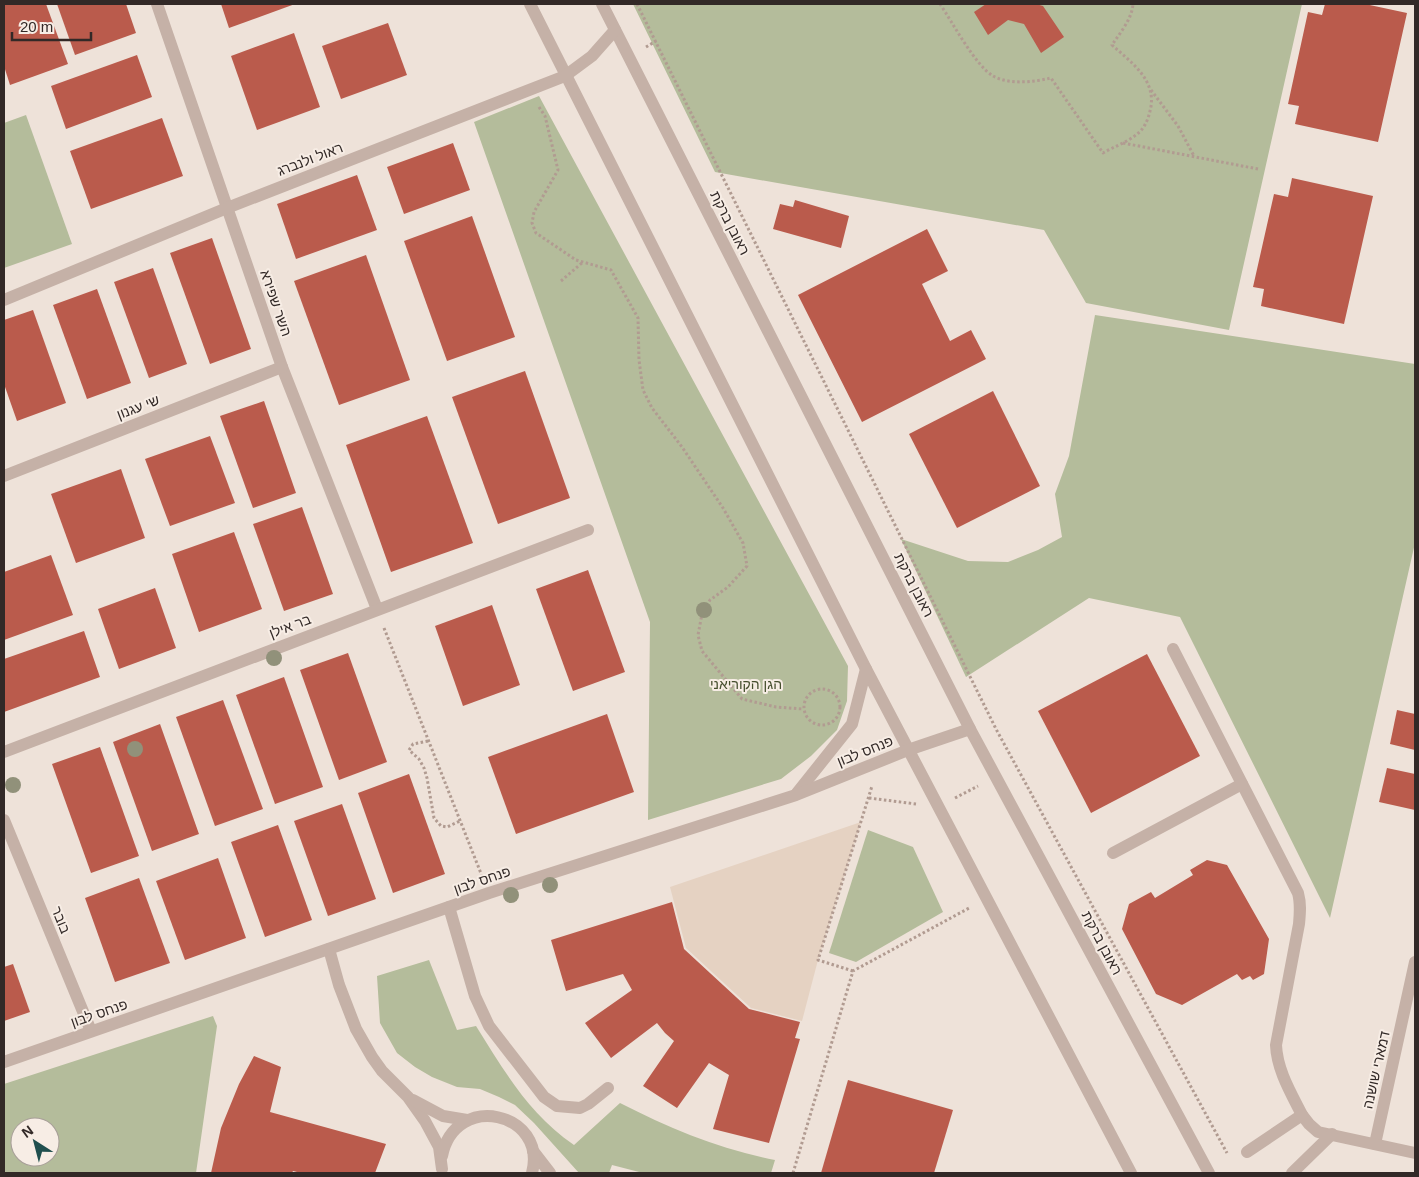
<svg xmlns="http://www.w3.org/2000/svg" width="1419" height="1177" font-family="Arial,'Noto Sans Hebrew',sans-serif">
<style>
.green{fill:#b4bc9b;fill-rule:evenodd}
.plaza{fill:#e5d2c2}
.building{fill:#ba5b4c}
.lines{fill:none;stroke-linecap:round;stroke-linejoin:round}
.path{stroke:#b19b91;stroke-width:3;stroke-dasharray:2.5 2.5;stroke-linecap:butt}
.minor{stroke:#c5b1a7;stroke-width:12}
.tree{fill:#91917a}
.labels{text-anchor:middle;dominant-baseline:central;stroke-width:4;stroke-linejoin:round;paint-order:stroke}
.street-label{font-size:14px;fill:#322927;stroke:#f7ede5}
.park-label{font-size:14px;fill:#454e2d;stroke:#f7ede5}
</style>
<rect width="100%" height="100%" fill="#eee2d9"/>
<g class="green">
<polygon points="633,4 1302,4 1229,330 1086,303 1044,230 715,172"/>
<polygon points="539,96 848,666 847,701 837,730 811,756 781,779 648,820 650,622 474,122"/>
<polygon points="26,115 72,244 4,268 4,123"/>
<polygon points="1095,315 1415,364 1415,543 1330,918 1180,617 1089,598 966,677 901,539 968,561 1008,562 1038,550 1062,537 1055,494 1069,456"/>
<polygon points="868,830 913,847 943,912 856,962 829,953"/>
<path d="M429,960L457,1030L476,1026C505,1072 528,1113 574,1145L620,1103C671,1129 719,1149 775,1160L771,1173H643L612,1165L609,1173H579L534,1123L515,1105L499,1097L480,1089L457,1087L432,1077L415,1067L397,1053L380,1023L377,976Z"/>
<path d="M213,1016L217,1026L196,1173H4V1084ZM20,1127H50V1157H20Z"/>
</g>
<polygon class="plaza" points="861,822 818,960 802,1021 751,1008 686,948 670,887"/>
<g class="building">
<polygon points="4,4 46,4 68,64 10,85 4,66"/>
<polygon points="57,4 126,4 136,33 75,55"/>
<polygon points="221,4 295,4 229,28"/>
<polygon points="986,4 1036,4 1043,6 1064,37 1041,53 1024,24 1008,20 988,35 974,12"/>
<polygon points="1325,4 1365,4 1407,13 1378,142 1295,124 1299,106 1288,104 1308,12 1322,15"/>
<polygon points="388,23 407,75 341,99 322,46"/>
<polygon points="294,33 320,107 257,130 231,56"/>
<polygon points="137,55 152,97 66,129 51,86"/>
<polygon points="162,118 183,176 91,209 70,151"/>
<polygon points="453,143 470,190 404,214 387,167"/>
<polygon points="357,175 377,230 296,259 277,204"/>
<polygon points="1292,178 1373,196 1344,324 1261,306 1264,289 1253,287 1274,194 1288,197"/>
<polygon points="795,200 849,216 841,248 773,229 780,204 793,207"/>
<polygon points="472,216 515,337 447,361 404,241"/>
<polygon points="927,229 948,271 922,284 950,341 971,330 986,359 862,422 798,295"/>
<polygon points="212,238 251,349 210,364 170,253"/>
<polygon points="366,255 410,380 339,405 294,281"/>
<polygon points="153,268 187,364 149,378 114,282"/>
<polygon points="97,289 131,383 87,399 53,305"/>
<polygon points="33,310 66,403 17,421 4,384 4,320"/>
<polygon points="525,371 570,498 498,524 452,397"/>
<polygon points="993,391 1040,486 957,528 909,434"/>
<polygon points="264,401 296,493 253,508 220,416"/>
<polygon points="427,416 473,543 391,572 346,445"/>
<polygon points="210,436 235,503 170,526 145,459"/>
<polygon points="121,469 145,538 76,563 51,494"/>
<polygon points="302,507 333,594 284,611 253,524"/>
<polygon points="234,532 262,609 199,632 172,554"/>
<polygon points="51,555 73,615 4,640 4,572"/>
<polygon points="588,570 625,672 573,691 536,589"/>
<polygon points="155,588 176,648 119,669 98,609"/>
<polygon points="492,605 520,685 463,706 435,626"/>
<polygon points="84,631 100,677 4,712 4,659"/>
<polygon points="348,653 387,762 339,780 300,670"/>
<polygon points="1147,654 1200,756 1091,813 1038,711"/>
<polygon points="284,677 323,787 275,804 236,695"/>
<polygon points="223,700 263,809 215,826 176,717"/>
<polygon points="1397,710 1415,714 1415,750 1390,744"/>
<polygon points="607,714 634,792 516,834 488,757"/>
<polygon points="160,724 199,834 152,851 113,742"/>
<polygon points="100,747 139,856 91,873 52,764"/>
<polygon points="1387,768 1415,774 1415,810 1379,802"/>
<polygon points="409,774 445,874 393,893 358,793"/>
<polygon points="342,804 376,899 328,916 294,821"/>
<polygon points="278,825 312,920 265,937 231,842"/>
<polygon points="218,858 246,938 185,960 156,881"/>
<polygon points="1207,860 1227,865 1269,939 1264,974 1253,980 1250,976 1242,980 1237,974 1182,1005 1156,994 1122,929 1129,904 1151,892 1155,898 1193,875 1190,870"/>
<polygon points="139,878 170,963 115,982 85,898"/>
<polygon points="672,902 684,949 749,1009 800,1022 795,1038 800,1039 769,1143 713,1129 729,1075 709,1063 677,1108 643,1086 674,1041 665,1033 657,1023 611,1058 585,1023 632,990 623,974 566,991 551,940"/>
<polygon points="13,964 30,1012 4,1021 4,967"/>
<polygon points="254,1056 281,1067 270,1112 386,1144 375,1173 301,1173 293,1171 292,1173 211,1173 221,1128 239,1084"/>
<polygon points="848,1080 953,1110 934,1173 821,1173"/>
</g>
<g class="lines">
<g class="path">
<polyline points="637,4 996,729 1227,1153"/>
<path d="M940,4C953,23 975,65 993,76C1009,85 1034,82 1051,78L1103,153C1113,147 1128,142 1137,134C1144,129 1148,120 1150,111C1158,81 1132,63 1112,45C1120,33 1132,19 1133,4"/>
<polyline points="646,47 656,41"/>
<polyline points="1151,90 1178,126 1194,156"/>
<polyline points="539,107 545,116 558,170 534,212 532,223 536,233 576,260 611,270 638,318 639,360 643,390 652,408 682,447 723,508 743,543 747,566 728,587 710,600 702,614 698,635 702,651 742,699 776,707 803,709"/>
<polyline points="1123,143 1258,169"/>
<polyline points="561,281 583,262"/>
<polyline points="384,628 482,876"/>
<circle cx="822" cy="707" r="18"/>
<polyline points="428,741 413,744 409,750 419,759 424,768 427,778 434,818 441,826 447,827 460,821"/>
<polyline points="869,798 916,804"/>
<polyline points="955,798 978,786"/>
<polyline points="853,971 818,960 872,786"/>
<polyline points="793,1173 853,971 971,907"/>
</g>
<g class="minor">
<polyline points="157,4 282,367 377,609"/>
<polyline points="530,4 866,669 1131,1173"/>
<polyline points="602,4 970,729 1209,1173"/>
<polyline points="4,300 227,208 565,76 592,56 615,30"/>
<polyline points="4,476 282,367"/>
<path d="M1173,649L1298,893C1301,904 1300,913 1299,924L1276,1045C1277,1070 1291,1093 1302,1115"/>
<polyline points="4,752 588,530"/>
<polyline points="797,793 852,724 866,669"/>
<polyline points="4,820 91,1031"/>
<polyline points="1113,853 1242,784"/>
<polyline points="449,907 475,996 489,1026 544,1097 557,1106 580,1108 588,1104 608,1088"/>
<polyline points="329,949 339,985 356,1029 372,1057 382,1071 408,1097 425,1121 439,1147 442,1169"/>
<polyline points="4,1062 489,893 796,795 908,750 970,729"/>
<polyline points="413,1100 443,1116 467,1120"/>
<polyline points="1375,1144 1415,962"/>
<polyline points="533,1151 550,1173"/>
<polyline points="1247,1152 1302,1115 1309,1124 1318,1132 1415,1153"/>
<path d="M442,1156C455,1091 548,1112 532,1173"/>
<polyline points="1292,1173 1332,1134"/>
</g>
</g>
<g class="tree">
<circle cx="704" cy="610" r="8"/>
<circle cx="274" cy="658" r="8"/>
<circle cx="135" cy="749" r="8"/>
<circle cx="13" cy="785" r="8"/>
<circle cx="550" cy="885" r="8"/>
<circle cx="511" cy="895" r="8"/>
</g>
<g class="labels">
<g class="street-label">
<text transform="translate(310 159) rotate(-21)">ראול ולנברג</text>
<text transform="translate(730 223) rotate(63)">ראובן ברקת</text>
<text transform="translate(276 303) rotate(71)">השר שפירא</text>
<text transform="translate(138 407) rotate(-21)">שי עגנון</text>
<text transform="translate(914 585) rotate(63)">ראובן ברקת</text>
<text transform="translate(290 626) rotate(-21)">בר אילן</text>
<text transform="translate(865 751) rotate(-22)">פנחס לבון</text>
<text transform="translate(482 880) rotate(-19)">פנחס לבון</text>
<text transform="translate(61 920) rotate(68)">בובר</text>
<text transform="translate(1102 943) rotate(62)">ראובן ברקת</text>
<text transform="translate(99 1013) rotate(-19)">פנחס לבון</text>
<text transform="translate(1376 1070) rotate(-77)">דמארי שושנה</text>
</g>
<g class="park-label">
<text x="746" y="684">הגן הקוריאני</text>
</g>
</g>
<rect width="1419" height="1177" fill="none" stroke="#322927" stroke-width="10"/>
<g transform="translate(35 1142) rotate(324)"><circle r="24" fill="#f7ede5" stroke="#a89f99"/>
<path d="M0-4L9 19L0 12L-9 19Z" fill="#204f4e"/>
<text y="-8" font-size="14" font-weight="bold" text-anchor="middle" fill="#322927">N</text>
</g>
<path d="M12 32v8h79v-8" fill="none" stroke="#322927" stroke-width="2.5"/>
<text x="20" y="32" font-size="15" fill="#322927" stroke="#f7ede5" stroke-width="4" paint-order="stroke">20 m</text>
</svg>
